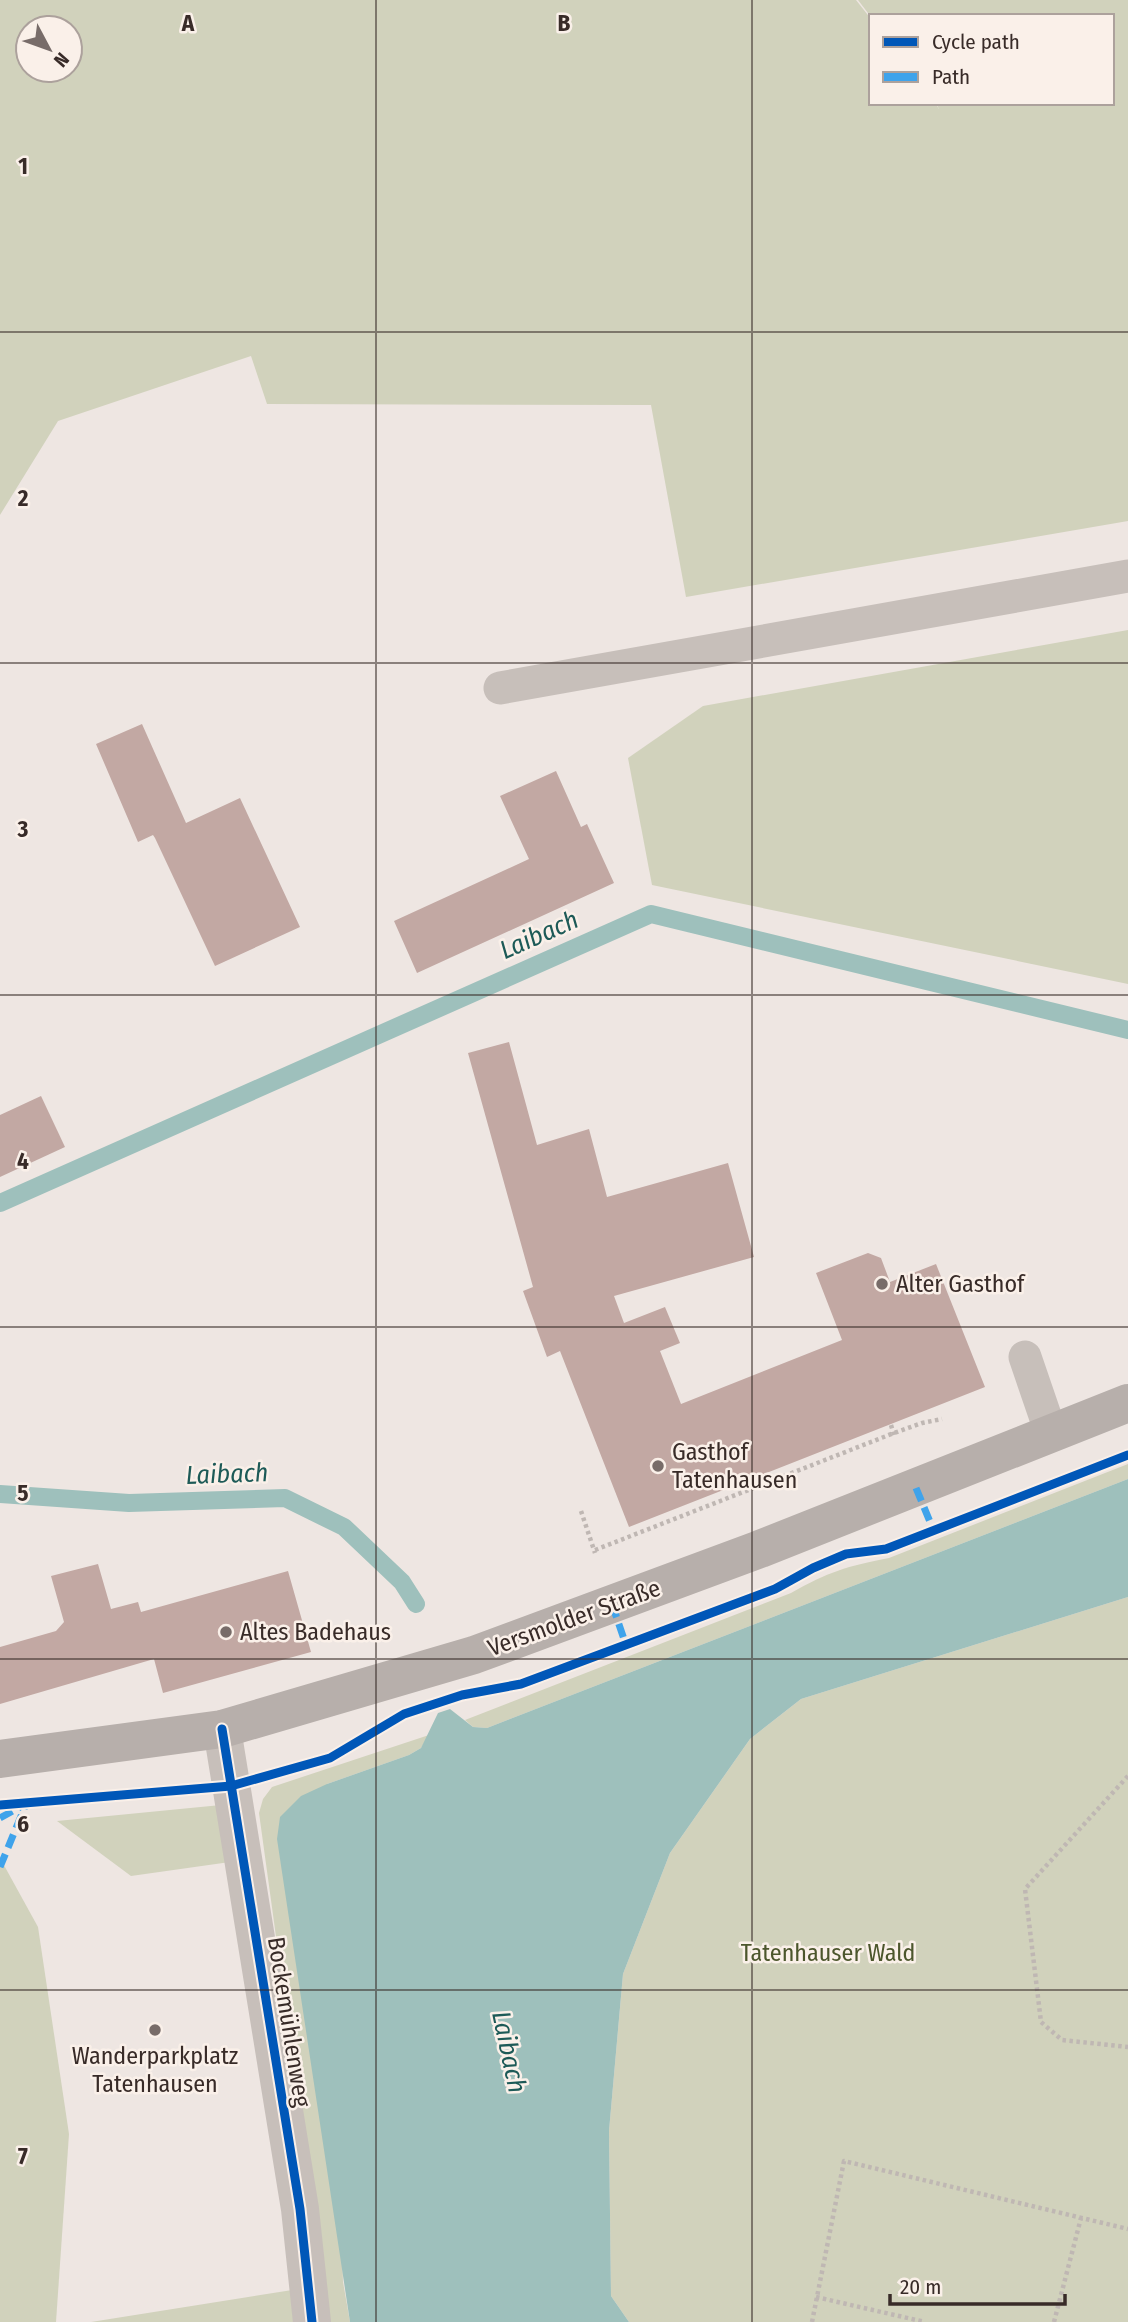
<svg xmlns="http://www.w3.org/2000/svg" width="1128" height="2322" font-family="'Fira Sans Condensed',sans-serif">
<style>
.green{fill:#d1d2bc;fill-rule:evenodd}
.water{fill:#9ec0bc}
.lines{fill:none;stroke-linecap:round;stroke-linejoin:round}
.stream{stroke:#9ec0bc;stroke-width:18}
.building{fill:#c2a8a3}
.path{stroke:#bfb7b3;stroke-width:4.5;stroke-dasharray:3.5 3.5;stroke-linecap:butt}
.lane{stroke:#c7bfba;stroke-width:33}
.street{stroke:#c7bfba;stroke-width:38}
.secondary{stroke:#b7afab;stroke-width:38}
.quiet{stroke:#3fa3eb;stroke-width:7;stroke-dasharray:14 7;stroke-linecap:butt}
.cycleway-casing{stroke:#faf0e9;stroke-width:13}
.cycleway{stroke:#0057b8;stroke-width:9}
.grid{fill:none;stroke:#382b28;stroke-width:2;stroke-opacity:0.55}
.poi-dot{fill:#786c69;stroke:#faf0e9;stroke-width:2.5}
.labels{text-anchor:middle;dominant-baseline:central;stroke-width:5;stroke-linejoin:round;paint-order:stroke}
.poi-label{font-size:24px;fill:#382b28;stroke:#faf0e9;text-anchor:start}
.street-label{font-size:24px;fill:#382b28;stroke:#faf0e9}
.park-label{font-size:24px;fill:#4c562c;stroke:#faf0e9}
.water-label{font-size:26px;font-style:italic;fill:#1d5a57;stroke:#faf0e9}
.grid-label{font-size:23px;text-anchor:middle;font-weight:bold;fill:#382b28;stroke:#faf0e9;stroke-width:5;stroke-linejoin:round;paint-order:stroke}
</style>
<rect width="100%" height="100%" fill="#eee6e2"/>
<g class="green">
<path d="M0,0H856L871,19V103H935L939,109L936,103H1112V16L871,17L858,0H1128V521L686,597L651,405L267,404L251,356L58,421L0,515ZM28,28H70V70H28Z"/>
<polygon points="1128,630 1128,984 652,885 628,758 703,706"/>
<path d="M1128,1464V1479L487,1728L473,1727L465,1720L791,1593C828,1572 847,1566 889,1558Z"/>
<polygon points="1128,1597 1128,2322 629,2322 611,2296 609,2131 623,1974 670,1853 750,1739 801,1699"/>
<polygon points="429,1735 421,1748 409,1755 327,1784 343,2282 350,2322 91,2322 324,2285 259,1813 263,1799 272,1787"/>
<polygon points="221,1805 230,1862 131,1876 57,1821"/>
<polygon points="0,1858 38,1927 69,2134 56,2322 0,2322"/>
</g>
<polygon class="water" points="1128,1479 1128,1597 801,1699 750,1739 670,1853 623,1974 609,2131 611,2296 629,2322 350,2322 277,1839 280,1817 301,1796 327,1784 409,1755 421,1748 438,1713 450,1709 473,1727 487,1728"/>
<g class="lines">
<g class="stream">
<polyline points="0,1203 651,914 1128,1030"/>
<polyline points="0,1494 129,1503 285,1498 344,1527 402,1582 416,1604"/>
</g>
</g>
<g class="building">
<polygon points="142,724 186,823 240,798 300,927 215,966 155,838 153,835 138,842 96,744"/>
<polygon points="556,771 581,827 587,824 614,883 417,973 394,921 529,859 500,796"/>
<polygon points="509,1042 537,1145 589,1129 607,1197 728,1163 754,1257 614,1296 624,1323 665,1307 680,1343 660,1351 681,1404 842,1340 816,1273 868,1253 881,1258 890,1282 936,1264 985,1387 629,1527 560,1351 547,1357 523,1291 533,1287 468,1053"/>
<polygon points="41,1096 65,1147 0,1177 0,1115"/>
<polygon points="98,1564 111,1609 138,1602 141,1612 288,1571 311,1652 163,1693 154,1659 0,1704 0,1647 56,1631 64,1622 51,1576"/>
</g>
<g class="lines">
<g class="path">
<polyline points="891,1425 894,1435"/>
<polyline points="581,1511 595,1553"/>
<polyline points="595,1550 894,1433 922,1423 942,1419"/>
<polyline points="1128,1776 1025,1889 1041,2022 1062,2040 1128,2047"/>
<polyline points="816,2297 925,2322"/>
<polyline points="812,2322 844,2161 1128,2229"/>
<polyline points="1054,2322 1081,2218"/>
</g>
<g class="lane">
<polyline points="500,688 1128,576"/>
<polyline points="1025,1357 1051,1433"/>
</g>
<polyline class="street" points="222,1729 300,2209 312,2322"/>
<polyline class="secondary" points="0,1759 222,1729 474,1655 760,1549 1128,1403"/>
<g class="quiet">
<polyline points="916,1488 933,1529"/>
<polyline points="612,1604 626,1645"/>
<polyline points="0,1818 20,1807"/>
<polyline points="0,1867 26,1804"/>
</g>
<g class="cycleway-casing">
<g id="cycleway">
<polyline points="222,1729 300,2209 312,2322"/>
<polyline points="0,1805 231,1786 330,1758 404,1714 462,1695 521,1684 775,1589 813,1568 846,1554 886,1549 1128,1455"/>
</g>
</g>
<use href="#cycleway" class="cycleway"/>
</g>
<path class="grid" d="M376,0V2322M752,0V2322M0,332H1128M0,663H1128M0,995H1128M0,1327H1128M0,1659H1128M0,1990H1128"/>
<g class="poi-dot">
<circle cx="882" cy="1284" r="7"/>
<circle cx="658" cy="1466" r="7"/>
<circle cx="226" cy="1632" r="7"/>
<circle cx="155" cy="2030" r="7"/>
</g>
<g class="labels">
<g class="poi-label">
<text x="896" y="1284">Alter Gasthof</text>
<text x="672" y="1452">Gasthof<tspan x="672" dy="28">Tatenhausen</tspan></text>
<text x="240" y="1632">Altes Badehaus</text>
<text x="155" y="2056" text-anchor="middle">Wanderparkplatz<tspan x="155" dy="28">Tatenhausen</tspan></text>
</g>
<g class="street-label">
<text transform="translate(574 1618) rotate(-20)">Versmolder Straße</text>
<text transform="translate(289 2022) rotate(81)">Bockemühlenweg</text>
</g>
<g class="park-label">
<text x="828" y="1953">Tatenhauser Wald</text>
</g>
<g class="water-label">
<text transform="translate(539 935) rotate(-24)">Laibach</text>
<text transform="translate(227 1474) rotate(-2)">Laibach</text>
<text transform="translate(509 2052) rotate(78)">Laibach</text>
</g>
</g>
<g class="grid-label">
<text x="188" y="31">A</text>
<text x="564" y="31">B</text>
<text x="23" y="174">1</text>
<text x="23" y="506">2</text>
<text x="23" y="837">3</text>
<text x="23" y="1169">4</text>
<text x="23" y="1501">5</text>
<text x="23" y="1832">6</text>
<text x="23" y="2164">7</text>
</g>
<rect x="869" y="14" width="245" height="91" fill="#faf0e9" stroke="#aca19c" stroke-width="2"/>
<rect x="883" y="37" width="35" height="10" fill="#0057b8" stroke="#aca19c" stroke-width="2"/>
<text x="932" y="49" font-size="21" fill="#382b28">Cycle path</text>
<rect x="883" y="72" width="35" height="10" fill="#3fa3eb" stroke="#aca19c" stroke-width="2"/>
<text x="932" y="84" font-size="21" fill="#382b28">Path</text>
<g transform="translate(49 49) rotate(131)"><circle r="33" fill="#faf0e9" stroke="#aca19c" stroke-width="2"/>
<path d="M0-5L12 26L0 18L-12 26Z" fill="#786c69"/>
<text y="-10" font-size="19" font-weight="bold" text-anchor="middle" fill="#382b28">N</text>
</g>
<path d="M890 2294v10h175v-10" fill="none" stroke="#382b28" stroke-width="3.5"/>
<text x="900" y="2294" font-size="21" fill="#382b28" stroke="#faf0e9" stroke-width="5" paint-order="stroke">20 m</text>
</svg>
